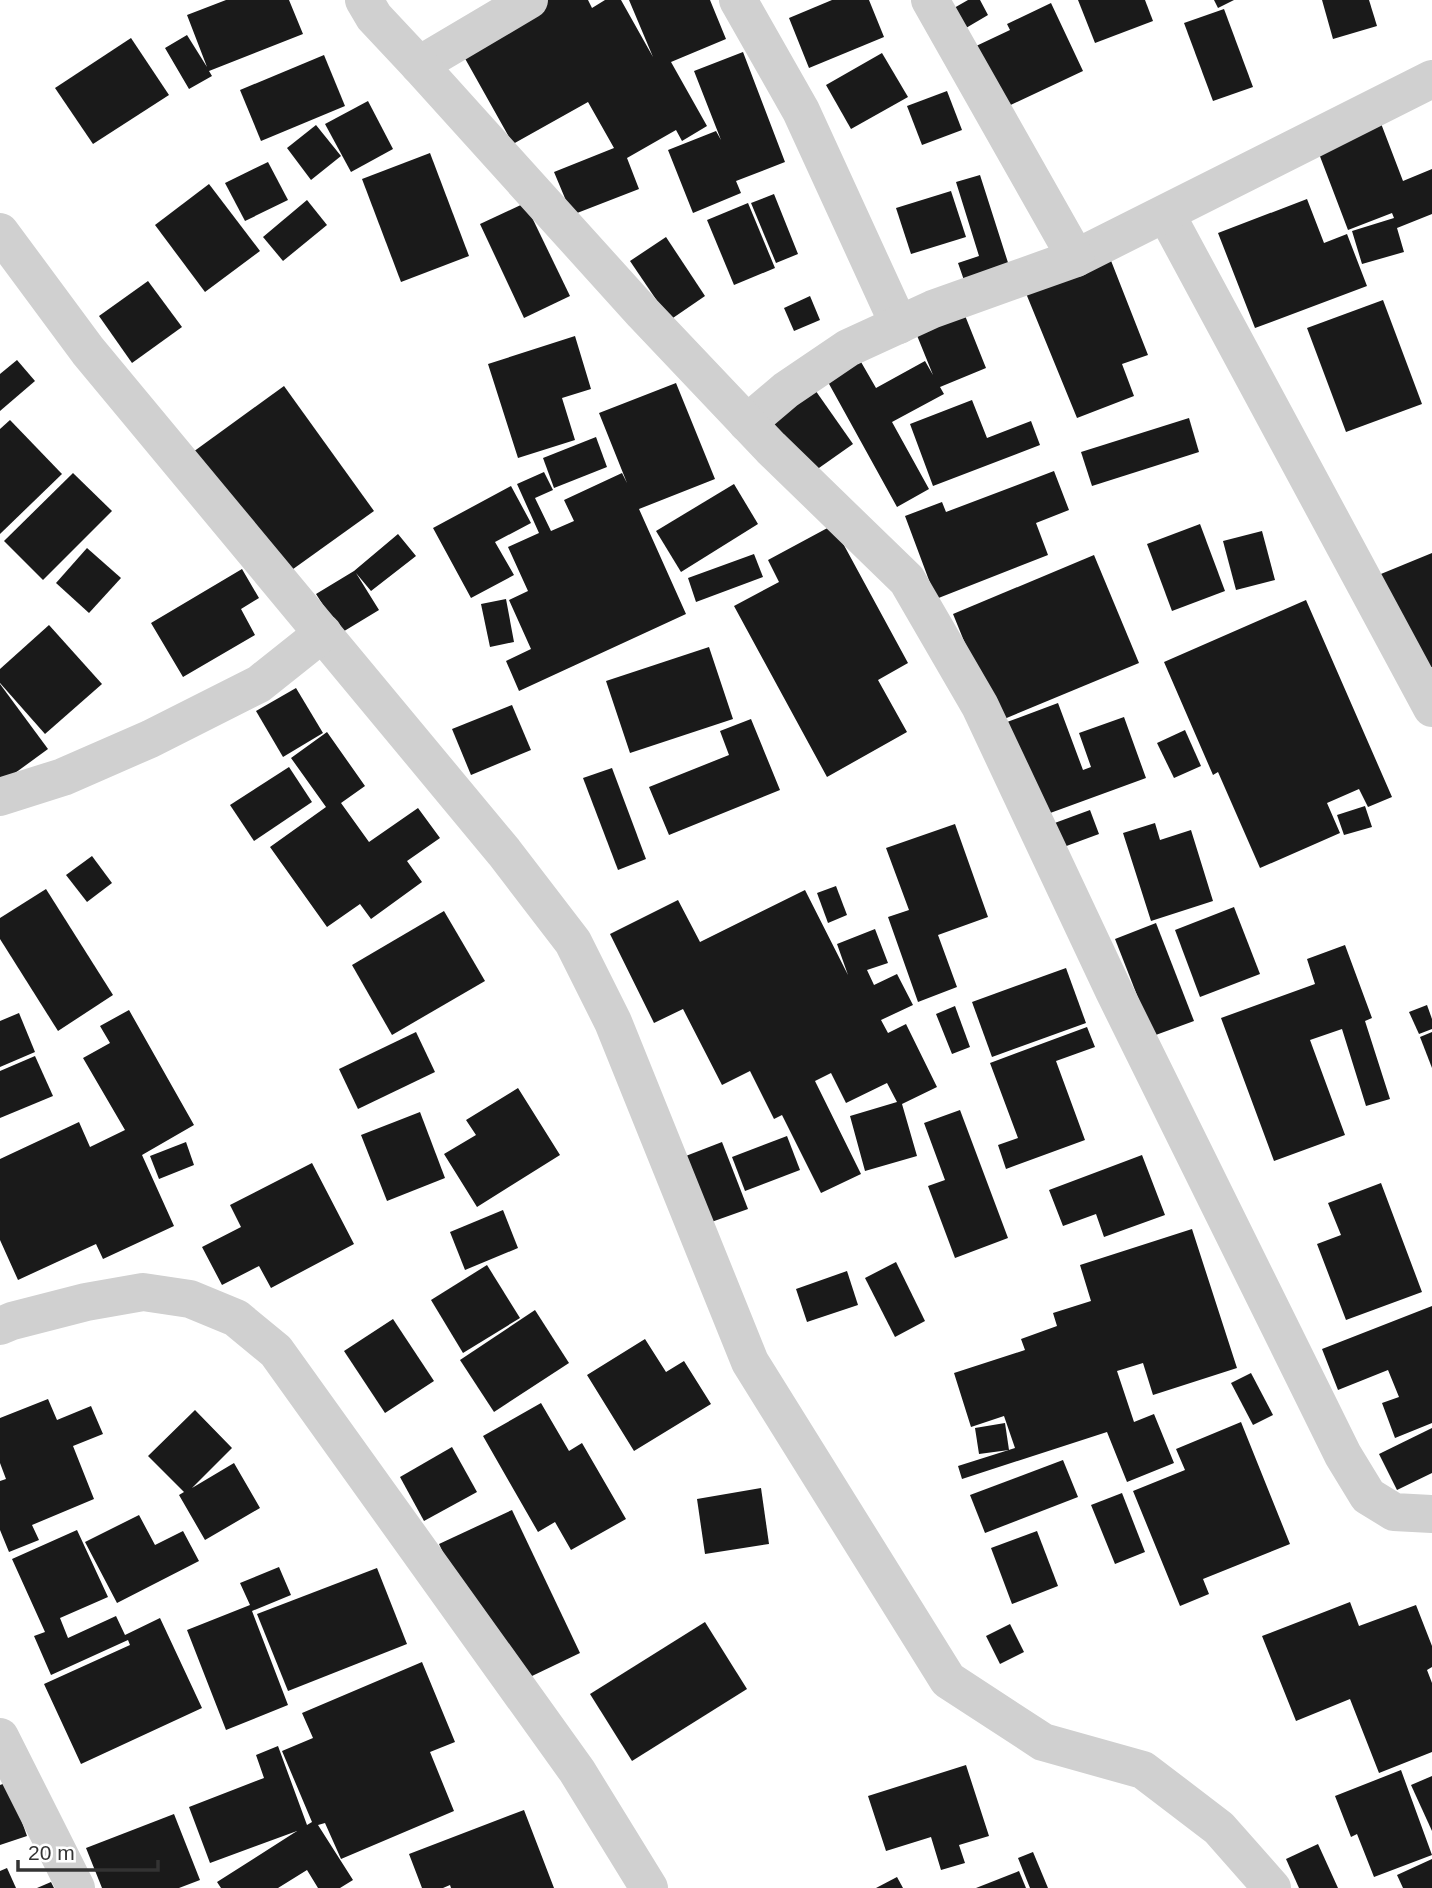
<svg xmlns="http://www.w3.org/2000/svg" width="1432" height="1888" font-family="Helvetica,sans-serif">
<style>
.building{fill:#1a1a1a}
.lines{fill:none;stroke-linecap:round;stroke-linejoin:round}
.minor{stroke:#d0d0d0;stroke-width:38}
.tertiary{stroke:#d0d0d0;stroke-width:38}
</style>
<rect width="100%" height="100%" fill="#fff"/>
<g class="building">
<polygon points="226,0 289,0 303,34 209,71 212,76 189,89 165,48 187,35 207,67 187,15"/>
<polygon points="539,0 588,0 592,8 605,0 621,0 653,57 629,0 710,0 726,39 671,62 707,126 682,141 676,130 627,158 639,189 572,215 554,172 614,148 588,102 513,144 458,46"/>
<polygon points="832,0 869,0 884,37 809,68 789,18"/>
<polygon points="968,0 980,0 988,15 966,28 954,8"/>
<polygon points="1078,0 1145,0 1153,21 1095,43"/>
<polygon points="1214,0 1234,0 1218,8"/>
<polygon points="1322,0 1369,0 1377,26 1333,39"/>
<polygon points="1051,3 1083,71 1002,109 974,47 1010,30 1007,24"/>
<polygon points="1224,9 1253,87 1213,101 1184,23"/>
<polygon points="131,38 169,95 93,144 55,88"/>
<polygon points="743,52 785,162 736,181 741,193 693,213 668,150 716,131 721,140 694,71"/>
<polygon points="882,53 908,97 851,129 826,85"/>
<polygon points="324,55 345,106 261,141 240,90"/>
<polygon points="947,91 962,130 922,145 907,106"/>
<polygon points="368,101 393,149 351,172 325,124"/>
<polygon points="1377,113 1403,181 1432,169 1432,214 1397,228 1404,252 1362,264 1352,231 1394,218 1392,213 1348,230 1313,138"/>
<polygon points="316,125 341,156 311,180 287,148"/>
<polygon points="430,153 469,256 401,282 362,179"/>
<polygon points="268,162 288,200 245,221 225,183"/>
<polygon points="980,175 1011,272 966,286 958,263 979,256 956,182"/>
<polygon points="209,184 260,251 205,292 155,225"/>
<polygon points="951,191 966,237 911,254 896,208"/>
<polygon points="774,194 798,254 776,263 751,203"/>
<polygon points="1307,199 1324,243 1347,234 1367,286 1255,328 1218,233"/>
<polygon points="307,200 327,225 283,261 263,237"/>
<polygon points="525,203 570,296 524,318 480,224"/>
<polygon points="748,203 775,268 734,285 707,220"/>
<polygon points="666,237 705,296 670,320 630,261"/>
<polygon points="1108,253 1148,355 1122,364 1134,396 1077,418 1023,286"/>
<polygon points="148,281 182,327 132,363 99,316"/>
<polygon points="810,296 820,320 794,331 784,308"/>
<polygon points="1383,300 1422,404 1346,432 1307,328"/>
<polygon points="964,313 986,368 940,387 944,394 892,422 929,489 897,507 823,373 857,355 876,388 925,361 933,375 916,333"/>
<polygon points="575,336 591,389 562,398 575,440 518,458 488,364"/>
<polygon points="17,360 35,381 0,411 0,374"/>
<polygon points="799,367 853,444 809,475 755,397"/>
<polygon points="676,383 715,479 639,509 686,614 519,691 506,661 531,649 509,600 528,591 508,547 539,533 517,484 544,472 553,490 535,498 551,531 574,521 564,500 622,473 627,483 599,413"/>
<polygon points="284,386 374,511 282,577 193,452"/>
<polygon points="972,400 987,438 1031,421 1040,445 933,486 910,424"/>
<polygon points="1189,418 1199,452 1092,486 1081,452"/>
<polygon points="10,420 62,474 0,534 0,429"/>
<polygon points="596,437 607,467 554,488 543,458"/>
<polygon points="1054,471 1069,510 1036,523 1048,555 936,599 905,516 942,502 946,512"/>
<polygon points="73,473 112,511 43,580 4,541"/>
<polygon points="734,484 758,524 681,572 656,531"/>
<polygon points="511,486 531,523 495,542 514,575 471,598 433,528"/>
<polygon points="1200,524 1225,591 1172,611 1147,544"/>
<polygon points="833,525 908,663 878,680 907,732 827,777 734,606 779,582 768,560"/>
<polygon points="1262,531 1275,580 1236,590 1223,541"/>
<polygon points="398,534 416,556 371,591 356,573 379,610 341,633 316,594 354,571"/>
<polygon points="87,548 121,578 89,613 56,583"/>
<polygon points="1432,553 1432,667 1417,673 1376,576"/>
<polygon points="754,554 763,577 696,602 688,578"/>
<polygon points="1094,555 1139,663 997,722 953,614"/>
<polygon points="242,569 259,598 241,609 255,635 183,677 151,623"/>
<polygon points="506,599 514,642 490,647 481,604"/>
<polygon points="1306,600 1392,797 1368,807 1359,789 1327,803 1340,833 1260,868 1218,772 1213,775 1164,662"/>
<polygon points="49,625 102,684 45,734 0,683 0,669"/>
<polygon points="709,647 733,719 630,753 606,681"/>
<polygon points="0,684 48,749 0,784"/>
<polygon points="296,688 323,733 283,757 256,711"/>
<polygon points="1058,703 1083,770 1091,767 1079,733 1124,717 1146,778 1042,816 1007,722"/>
<polygon points="512,705 531,750 471,775 452,729"/>
<polygon points="751,719 780,790 669,835 649,787 729,755 720,731"/>
<polygon points="1185,730 1201,766 1174,778 1157,743"/>
<polygon points="327,732 365,786 341,803 369,842 418,808 440,838 407,861 422,882 371,919 360,904 327,927 270,847 326,807 291,758"/>
<polygon points="289,767 312,802 254,841 230,805"/>
<polygon points="612,768 646,859 618,870 583,778"/>
<polygon points="1365,806 1372,827 1344,835 1337,815"/>
<polygon points="1090,810 1099,834 1061,848 1052,824"/>
<polygon points="1155,823 1160,840 1191,830 1213,901 1151,921 1123,833"/>
<polygon points="955,824 988,917 938,935 957,987 918,1002 888,917 909,910 886,848"/>
<polygon points="92,856 112,883 87,902 66,875"/>
<polygon points="836,886 847,915 828,923 817,893"/>
<polygon points="46,889 113,995 58,1031 0,939 0,918"/>
<polygon points="805,890 848,975 837,944 875,929 888,963 867,970 874,985 897,974 913,1005 881,1020 888,1033 906,1024 937,1087 902,1104 917,1156 865,1171 850,1116 897,1102 887,1083 846,1103 831,1073 815,1081 861,1174 821,1193 782,1115 774,1119 750,1071 722,1085 683,1009 654,1023 610,934 678,900 700,942"/>
<polygon points="1234,907 1260,974 1200,997 1175,930"/>
<polygon points="444,911 485,981 392,1035 352,965"/>
<polygon points="1156,923 1194,1021 1153,1036 1115,939"/>
<polygon points="1345,945 1372,1018 1365,1021 1390,1099 1366,1106 1342,1029 1310,1040 1345,1135 1274,1161 1221,1018 1315,984 1307,959"/>
<polygon points="1066,968 1086,1023 992,1057 972,1002"/>
<polygon points="1427,1005 1432,1019 1432,1029 1419,1034 1409,1012"/>
<polygon points="955,1006 970,1047 952,1054 936,1014"/>
<polygon points="129,1010 194,1125 142,1155 174,1226 103,1259 96,1244 18,1280 0,1240 0,1159 79,1122 90,1147 125,1130 83,1058 110,1043 100,1026"/>
<polygon points="19,1013 35,1052 0,1067 0,1021"/>
<polygon points="1087,1027 1095,1047 1056,1061 1085,1140 1006,1169 998,1145 1018,1138 990,1063"/>
<polygon points="416,1032 435,1072 358,1109 339,1069"/>
<polygon points="1432,1032 1432,1068 1420,1037"/>
<polygon points="35,1056 53,1096 0,1118 0,1071"/>
<polygon points="518,1088 560,1155 477,1207 444,1154 476,1135 466,1120"/>
<polygon points="960,1110 1008,1238 955,1258 928,1186 945,1180 924,1123"/>
<polygon points="420,1112 445,1178 387,1201 361,1135"/>
<polygon points="787,1136 800,1170 745,1191 732,1157"/>
<polygon points="186,1142 194,1165 159,1179 150,1156"/>
<polygon points="722,1142 748,1209 703,1225 678,1159"/>
<polygon points="1142,1155 1165,1215 1104,1237 1096,1214 1063,1226 1049,1190"/>
<polygon points="312,1163 354,1244 271,1288 259,1266 222,1285 202,1247 241,1227 230,1205"/>
<polygon points="1381,1183 1422,1292 1346,1320 1317,1244 1341,1235 1328,1203"/>
<polygon points="503,1210 518,1248 465,1270 450,1232"/>
<polygon points="1192,1229 1237,1368 1153,1395 1143,1363 1117,1371 1134,1422 1154,1414 1174,1463 1127,1482 1107,1432 962,1479 958,1466 1015,1448 1004,1416 971,1427 954,1373 1025,1350 1021,1339 1057,1326 1053,1313 1091,1301 1080,1265"/>
<polygon points="896,1262 925,1321 895,1337 865,1278"/>
<polygon points="487,1265 520,1318 463,1353 431,1300"/>
<polygon points="847,1271 858,1305 807,1322 796,1289"/>
<polygon points="1432,1306 1432,1423 1395,1438 1382,1403 1399,1397 1388,1370 1338,1390 1322,1349"/>
<polygon points="535,1310 569,1363 494,1412 460,1360"/>
<polygon points="393,1319 434,1381 385,1413 344,1351"/>
<polygon points="645,1339 666,1372 684,1361 711,1404 634,1451 587,1375"/>
<polygon points="1251,1373 1273,1415 1253,1425 1231,1383"/>
<polygon points="48,1399 57,1420 91,1406 103,1434 73,1446 94,1499 32,1525 39,1540 9,1552 0,1530 0,1481 6,1479 0,1463 0,1418"/>
<polygon points="541,1403 569,1451 582,1443 626,1519 571,1550 555,1522 538,1532 483,1436"/>
<polygon points="195,1410 232,1448 192,1488 234,1463 260,1508 205,1540 179,1495 184,1492 148,1456"/>
<polygon points="1241,1422 1290,1544 1203,1579 1209,1594 1180,1606 1133,1491 1185,1470 1176,1449"/>
<polygon points="1005,1423 1009,1450 979,1454 975,1428"/>
<polygon points="1432,1428 1432,1473 1397,1490 1379,1454"/>
<polygon points="452,1447 477,1492 424,1521 400,1477"/>
<polygon points="1063,1460 1078,1497 985,1533 970,1495"/>
<polygon points="761,1488 769,1544 705,1554 697,1499"/>
<polygon points="1122,1493 1145,1552 1115,1564 1091,1505"/>
<polygon points="512,1510 580,1653 507,1688 439,1544"/>
<polygon points="139,1515 155,1545 183,1531 199,1561 117,1603 85,1542"/>
<polygon points="77,1530 108,1597 60,1618 68,1638 116,1616 125,1635 160,1618 202,1708 81,1764 44,1684 130,1645 128,1640 51,1675 34,1636 45,1632 12,1559"/>
<polygon points="1037,1531 1058,1586 1012,1604 991,1548"/>
<polygon points="279,1567 291,1595 252,1611 288,1705 226,1730 187,1630 250,1605 240,1583"/>
<polygon points="377,1568 407,1644 288,1691 257,1614"/>
<polygon points="1350,1602 1359,1626 1416,1605 1432,1646 1432,1667 1427,1670 1432,1683 1432,1752 1379,1773 1350,1699 1296,1721 1262,1636"/>
<polygon points="705,1622 747,1689 632,1761 590,1694"/>
<polygon points="1010,1624 1024,1652 1000,1664 986,1636"/>
<polygon points="422,1662 455,1742 430,1752 454,1811 341,1859 325,1823 318,1825 353,1880 340,1888 318,1888 307,1870 278,1888 221,1888 217,1882 297,1831 210,1863 189,1807 264,1778 256,1755 278,1746 307,1825 312,1822 282,1751 313,1738 302,1713"/>
<polygon points="966,1765 989,1836 959,1845 965,1863 941,1870 931,1837 886,1851 868,1796"/>
<polygon points="1401,1770 1432,1855 1374,1877 1357,1834 1351,1837 1335,1796"/>
<polygon points="1432,1776 1432,1831 1411,1785"/>
<polygon points="8,1782 27,1836 0,1845 0,1785"/>
<polygon points="524,1810 554,1888 451,1888 450,1885 443,1888 422,1888 409,1854"/>
<polygon points="174,1814 200,1880 179,1888 102,1888 86,1848"/>
<polygon points="1318,1844 1338,1888 1299,1888 1286,1859"/>
<polygon points="1033,1852 1048,1888 1030,1888 1018,1858"/>
<polygon points="1432,1859 1432,1888 1403,1888 1397,1875"/>
<polygon points="7,1868 16,1888 0,1888 0,1871"/>
<polygon points="1019,1871 1026,1888 976,1888"/>
<polygon points="897,1877 903,1888 876,1888"/>
<polygon points="51,1882 54,1888 37,1888"/>
</g>
<g class="lines">
<g class="minor">
<polyline points="738,0 801,111 899,325"/>
<polyline points="419,65 529,0"/>
<polyline points="1166,214 1432,708"/>
<polyline points="0,232 88,351 504,852 573,942 613,1022 750,1362 948,1680 1043,1742 1143,1770 1219,1828 1272,1888"/>
<polyline points="1076,258 1432,79"/>
<polyline points="747,423 786,390 848,348 933,309 1076,258 930,0"/>
<polyline points="0,797 63,777 150,739 259,684 323,633"/>
<polyline points="0,1326 12,1321 86,1302 143,1292 190,1299 236,1318 276,1351 577,1771 649,1888"/>
<polyline points="0,1737 76,1888"/>
</g>
<polyline class="tertiary" points="364,0 374,17 419,65 643,313 771,448 907,580 980,706 1114,991 1343,1455 1368,1496 1394,1512 1432,1514"/>
</g>
<path d="M18 1860v10h140v-10" fill="none" stroke="#333333" stroke-width="3.5"/>
<text x="28" y="1860" font-size="21" fill="#333333" stroke="#ffffff" stroke-width="5" paint-order="stroke">20 m</text>
</svg>
